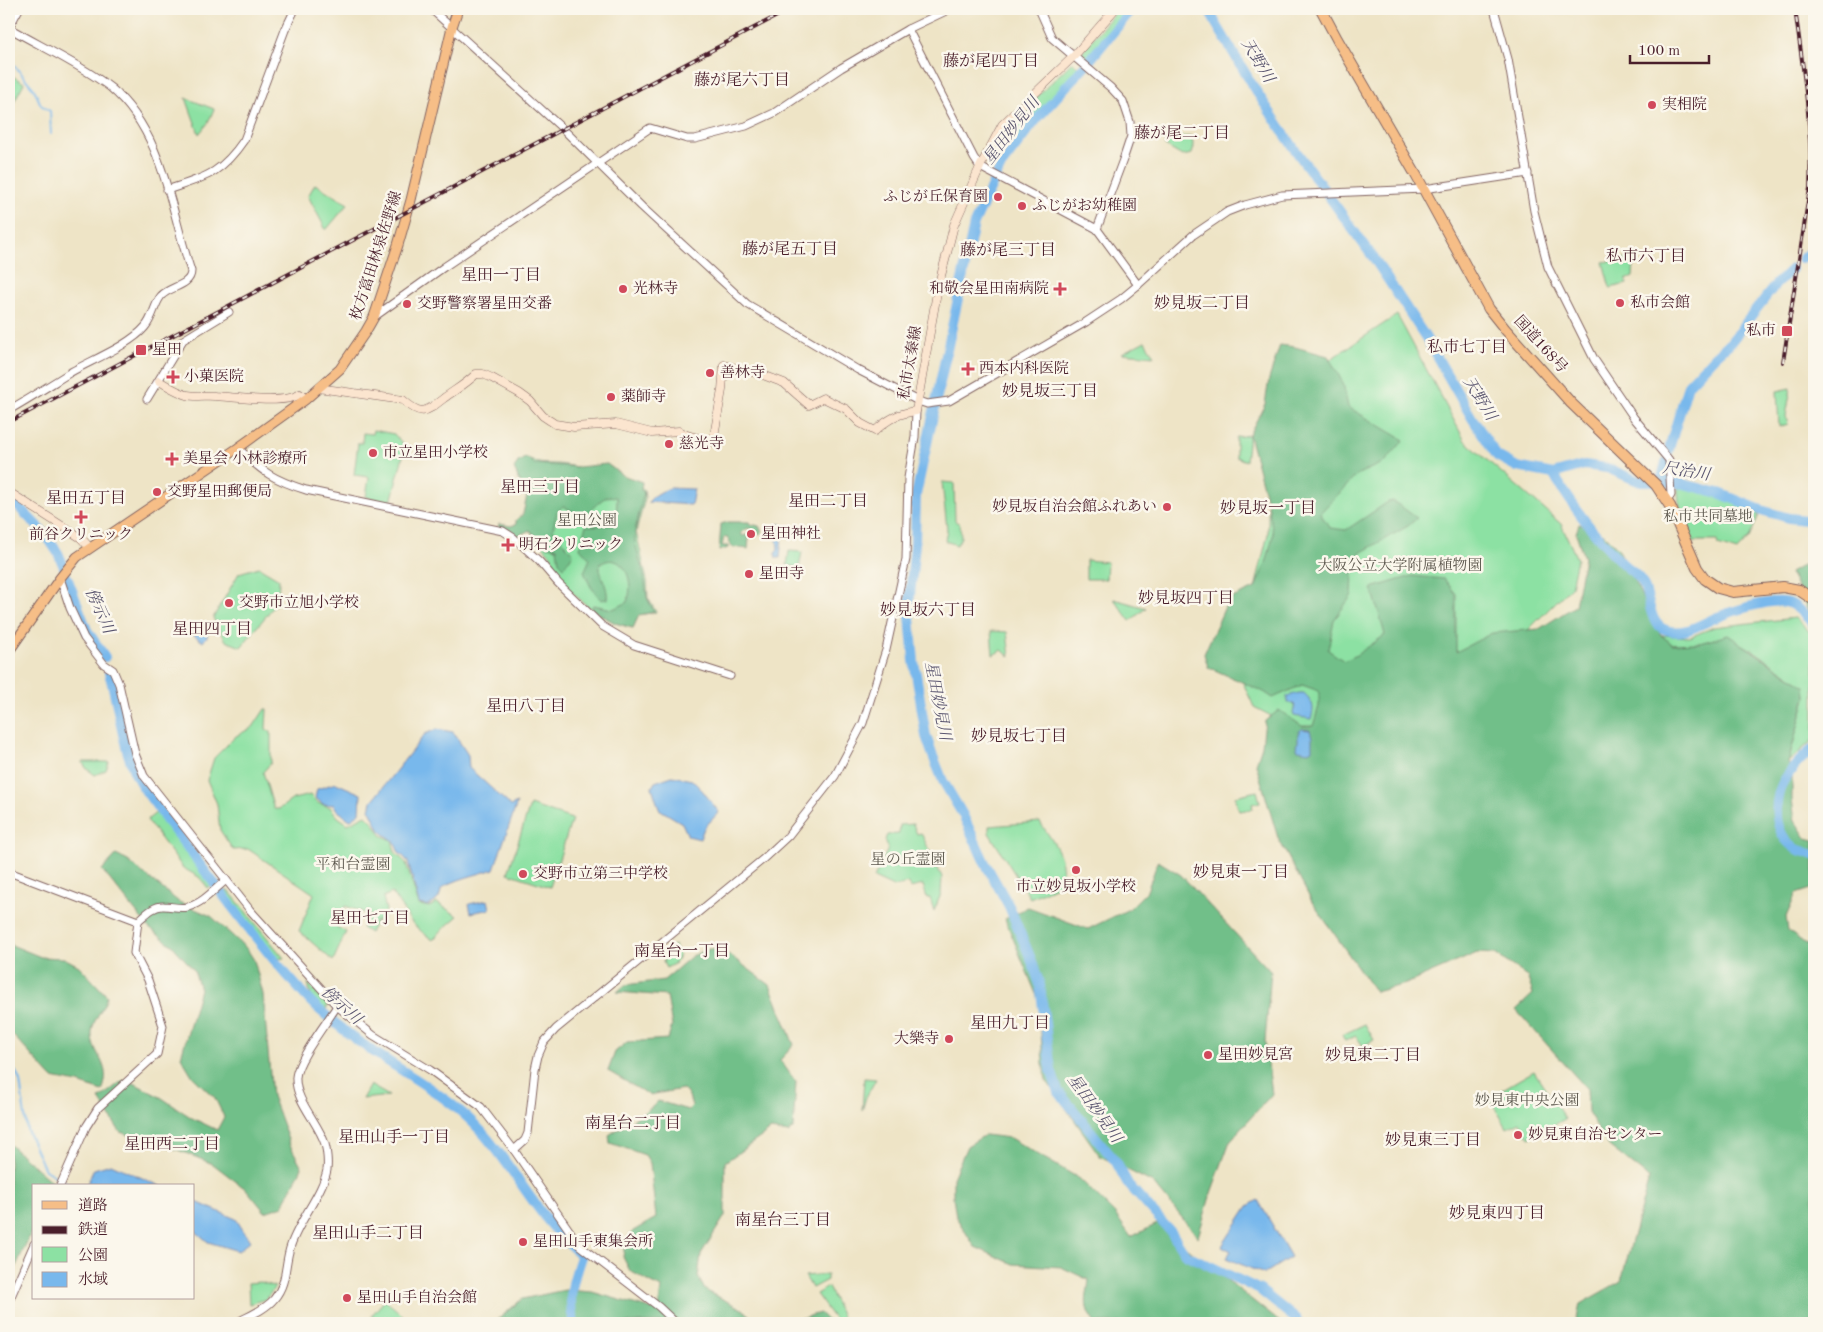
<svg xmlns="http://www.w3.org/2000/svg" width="1823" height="1332" font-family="'Old Standard TT','Noto Serif JP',serif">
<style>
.green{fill:#8ce1a3;stroke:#6b8067}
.forest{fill:#71bf89;stroke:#5e6f5a}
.water{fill:#78b8ec;stroke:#616c8c}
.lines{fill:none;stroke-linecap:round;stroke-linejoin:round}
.stream{stroke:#78b8ec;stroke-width:2}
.river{stroke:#78b8ec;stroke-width:10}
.tertiary-casing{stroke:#836461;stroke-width:9}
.secondary-casing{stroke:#836461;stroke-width:9}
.primary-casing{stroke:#836461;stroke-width:11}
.trunk-casing{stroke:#836461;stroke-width:12}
.tertiary{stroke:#fff;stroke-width:7}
.secondary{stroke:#fbe5cf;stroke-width:8}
.primary{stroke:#f6be87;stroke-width:9}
.trunk{stroke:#f6be87;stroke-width:10}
.rail-casing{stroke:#4a1f2b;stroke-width:4}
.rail{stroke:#fbf7ec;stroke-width:2;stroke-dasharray:5.5;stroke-linecap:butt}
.poi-dot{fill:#d1495b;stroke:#fbf7ec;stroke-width:2}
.labels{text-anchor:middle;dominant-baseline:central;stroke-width:5;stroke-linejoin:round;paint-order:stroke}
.poi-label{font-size:15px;fill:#4a1f2b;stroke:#fbf7ec;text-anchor:start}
.street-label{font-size:15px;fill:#4a1f2b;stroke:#fbf7ec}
.park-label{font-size:15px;fill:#5e594f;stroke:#fbf7ec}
.water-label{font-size:16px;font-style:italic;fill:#5a556f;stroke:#fbf7ec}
.neighbourhood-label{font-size:16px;fill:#4a1f2b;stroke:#fbf7ec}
</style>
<rect width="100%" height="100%" fill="#fbf7ec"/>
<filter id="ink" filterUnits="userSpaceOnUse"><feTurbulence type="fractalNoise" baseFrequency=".02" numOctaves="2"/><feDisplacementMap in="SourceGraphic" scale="10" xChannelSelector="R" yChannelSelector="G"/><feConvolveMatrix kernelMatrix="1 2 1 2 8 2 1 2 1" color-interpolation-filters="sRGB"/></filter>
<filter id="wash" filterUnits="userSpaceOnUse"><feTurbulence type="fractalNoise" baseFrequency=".0096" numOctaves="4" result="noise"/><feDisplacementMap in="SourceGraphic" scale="20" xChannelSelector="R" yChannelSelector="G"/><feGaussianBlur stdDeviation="1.12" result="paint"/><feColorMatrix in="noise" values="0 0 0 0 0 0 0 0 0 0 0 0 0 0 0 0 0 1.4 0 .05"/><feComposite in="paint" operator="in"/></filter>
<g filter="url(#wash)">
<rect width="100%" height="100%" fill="#eee4c6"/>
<g class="green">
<polygon points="1118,9 1130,9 1086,59 1080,54"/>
<polygon points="1072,62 1080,68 1016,140 1004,129"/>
<polygon points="9,74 24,83 9,111"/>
<polygon points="186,98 214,109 208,123 199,134"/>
<polygon points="1164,136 1191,137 1194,147 1192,154 1182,156 1165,146"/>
<polygon points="315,184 348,204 326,230 308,196"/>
<polygon points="1634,258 1633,277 1626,280 1627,284 1610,288 1603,262"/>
<polygon points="1397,315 1465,441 1561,524 1577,559 1571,587 1491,667 1300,731 1254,707 1240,676 1250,609 1268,534 1269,422 1305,376"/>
<polygon points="1145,341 1154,356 1122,353"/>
<polygon points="1791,388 1786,416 1788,424 1779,427 1777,391"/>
<polygon points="373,430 394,434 404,445 403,456 391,502 366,497 369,477 354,475 358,443 362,443 363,433 372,434"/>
<polygon points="1249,435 1246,461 1236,457 1236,437"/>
<path d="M527,458C542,467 549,462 565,465C588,468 624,478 644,490L645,498L636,532L647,581L648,598L656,612L639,615L633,628C602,622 577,599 557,576L559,573L550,554L529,530C530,506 532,498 517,478L522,474L523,459Z"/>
<polygon points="942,482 954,483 955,521 960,524 961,537 957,545 945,541 947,529"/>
<path d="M1678,485L1740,503L1759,515L1749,538L1737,551L1718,545L1717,541H1692C1684,521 1677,507 1678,485Z"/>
<polygon points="789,551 802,552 799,568 787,565"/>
<polygon points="1086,560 1107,562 1106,579 1086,579"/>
<polygon points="259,567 279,579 278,601 241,647 226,641 213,618 239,573"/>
<polygon points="1114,599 1146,608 1130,621"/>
<polygon points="1795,618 1814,636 1814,739 1788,762 1806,698 1805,686 1757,653 1728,636 1700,643 1672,644 1661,635 1690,637 1714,627"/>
<polygon points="991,631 1007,632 1010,657 1002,650 993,655"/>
<path d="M265,709H267L266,729L271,732V763L263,772L274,809H279L293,799L310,795L318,803L330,807L338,817L348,824L366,815L373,822L381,835L392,840L395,852L406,863L419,905L429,907L437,903L458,916L443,929L433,940C423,933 412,925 406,914C401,907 397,900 392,893L383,897L386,910L382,921H376L370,933L362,928L371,915L345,906L337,927L346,932L333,961L299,931L314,894L248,849L233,850L220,830L217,804L207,780L214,758L236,736L253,727Z"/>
<polygon points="82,762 109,762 106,770 95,775 87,769"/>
<polygon points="1257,791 1260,802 1252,804 1253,809 1239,811 1235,796"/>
<polygon points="530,805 572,819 550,887 508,873"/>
<polygon points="157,812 213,884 208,888 199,877 183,868 147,820"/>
<path d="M1040,822C1054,844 1067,856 1061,884L1030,898L989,833V826Z"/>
<polygon points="913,824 917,834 921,833 942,877 941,894 934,911 930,898 927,898 923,885 910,888 908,883 893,887 874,878 888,849 885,840 887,835 899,834 900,825"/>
<polygon points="223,891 229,891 284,958 274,959"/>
<polygon points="674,945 679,954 676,963 666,968 663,962 667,954 665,950"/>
<polygon points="308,983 328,1004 325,1012 312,1000"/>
<polygon points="1365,1024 1374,1040 1363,1046 1356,1036 1345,1041 1342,1035"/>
<polygon points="1534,1071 1565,1119 1529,1138 1520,1122 1507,1128 1489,1097"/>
<polygon points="864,1078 876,1079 866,1097 862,1111"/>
<polygon points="370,1085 389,1096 362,1099"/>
<polygon points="827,1274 827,1280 812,1288 805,1276"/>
<polygon points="261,1282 275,1287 266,1299 249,1304 248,1283"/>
<polygon points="828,1287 845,1323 837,1323 816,1294"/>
<polygon points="385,1300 407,1319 404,1323 380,1323 371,1316"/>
</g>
<g class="forest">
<polygon points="1280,345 1295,347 1328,356 1343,383 1348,407 1404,440 1385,462 1358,474 1320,513 1330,528 1346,530 1388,502 1393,501 1417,518 1408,526 1360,553 1353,572 1352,595 1334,620 1328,650 1344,661 1355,656 1385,635 1372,588 1412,576 1444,579 1456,594 1456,652 1492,633 1539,629 1575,606 1584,558 1576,533 1579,524 1605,535 1618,548 1661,635 1672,644 1700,643 1728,635 1805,686 1806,697 1788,762 1792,777 1792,799 1795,821 1806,838 1814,840 1814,888 1796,894 1786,917 1788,931 1807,945 1814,941 1814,1323 1576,1323 1580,1304 1621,1281 1649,1178 1609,1146 1588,1112 1587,1089 1516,1010 1533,994 1527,976 1495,954 1477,953 1406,984 1375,992 1312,902 1278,838 1256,764 1262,746 1265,721 1279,710 1302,726 1313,726 1319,706 1319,691 1302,685 1273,698 1264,692 1208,667 1204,654 1228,600 1255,588 1267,560 1273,535 1269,509 1249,435 1265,404 1269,379"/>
<path d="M525,458L529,459L534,464L579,467L607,464L622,475L642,482L641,490L644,493L635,530V542L644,576L647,598L654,612L639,615L633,628L615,623L591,609L593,605L613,609L626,603C637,584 623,549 600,564C598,574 609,586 607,599L601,600L591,587L584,572L590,559L580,548L583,534L586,526L616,525L617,498C604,492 597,506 587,513H576L563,506L557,512L553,529L573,554L564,567L559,562L557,548L547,546L530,530L517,536L510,529L498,528L499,524L511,526L516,524V520L523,514L527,496L514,469L518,462Z"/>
<polygon points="728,522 749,522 750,524 759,526 762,532 760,534 748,528 741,533 743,536 752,533 749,538 748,549 732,547 727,537 724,537 722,546 728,546 728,548 719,551 721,524"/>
<polygon points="1805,564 1814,568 1814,622 1790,573"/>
<polygon points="116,855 128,861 179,902 211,916 247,949 254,960 263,994 272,1096 290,1145 302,1167 283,1206 265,1212 247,1190 213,1164 178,1150 120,1132 99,1099 122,1081 130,1081 162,1098 192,1118 217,1130 224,1117 215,1098 193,1077 181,1057 200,989 194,970 172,945 149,928 102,870"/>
<polygon points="1158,861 1181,875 1271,972 1265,1041 1272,1094 1230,1141 1211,1193 1198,1237 1153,1183 1100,1156 1046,1080 1043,1064 1039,1001 1005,919 1028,907 1088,929 1129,909 1147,891"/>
<path d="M9,944L41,957L64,958L79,966L107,996C104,1009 94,1017 92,1031C90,1054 114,1064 102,1091L78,1083L52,1078L9,1031Z"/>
<polygon points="709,949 724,951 770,985 794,1045 780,1060 796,1082 793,1129 788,1133 771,1130 725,1162 725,1216 701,1254 698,1277 705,1290 744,1310 756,1323 494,1323 522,1299 565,1290 592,1292 658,1311 661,1288 630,1271 623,1257 625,1242 633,1231 656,1218 650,1163 645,1155 610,1143 609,1135 651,1108 658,1101 688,1110 692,1106 689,1096 683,1089 649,1095 608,1071 615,1052 627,1042 668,1039 672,1026 667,996 617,992 625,985 664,980 692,956"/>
<path d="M985,1135L1010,1138L1080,1179L1115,1214L1131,1237L1157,1224L1281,1323H1095C1082,1307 1087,1298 1089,1280L1061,1267L1013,1264L975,1247L956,1217L953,1196V1178L967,1146Z"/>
<polygon points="9,1144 53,1183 52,1186 34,1186 34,1226 9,1282"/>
<polygon points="820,1313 830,1323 784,1323"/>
</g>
<g class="water">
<polygon points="670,488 694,489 691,505 648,502 656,494"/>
<polygon points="779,524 782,524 783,526 780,558 776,558 775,553 778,550 777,539"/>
<polygon points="192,624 208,635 203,642 187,630"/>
<path d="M1299,693H1304C1313,702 1315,707 1311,719L1294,716L1293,713L1295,706L1294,703H1287V696Z"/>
<path d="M437,729L453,732L468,755L469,768L511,806L517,803L494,869C477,875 454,879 441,889C440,899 437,901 428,906L419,904L408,862L404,857L399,853L394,841L380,831L370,810L372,801L425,734Z"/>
<polygon points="1301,729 1310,730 1312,737 1312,750 1308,752 1298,750 1296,745 1298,742 1298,733"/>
<polygon points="672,776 692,780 702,790 719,812 704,828 700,839 688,836 682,823 659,809 652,787 655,782"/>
<polygon points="336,783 361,794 360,813 350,820 337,810 334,805 323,804 315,798 317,789"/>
<polygon points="488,900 490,909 471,913 469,904"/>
<polygon points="111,1164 160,1186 86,1186 94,1169"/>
<polygon points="1258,1200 1291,1257 1264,1274 1226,1258 1231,1251 1222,1246 1248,1206"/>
<polygon points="194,1201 236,1219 250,1241 238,1251 208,1242 194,1230"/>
</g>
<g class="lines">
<g class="stream">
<polyline points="9,59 34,89 41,105 50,111 51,134"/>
<polyline points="9,1063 16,1072 20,1081 27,1130 45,1170 72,1186"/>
</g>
<g class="river">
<polyline points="1132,9 1090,60 1037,119 1001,166 974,224 916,495 915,544 909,606 914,661 926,736 933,756 943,781 963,815 985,863 1009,906 1033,964 1040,985 1051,1070 1058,1091 1116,1162 1128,1184 1171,1232 1185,1254 1260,1290 1297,1320 1299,1323"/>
<path d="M1209,9L1215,22L1256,91L1296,151L1375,260L1426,338L1472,418L1497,456L1517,467L1553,474C1568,498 1583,521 1602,541C1609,549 1616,557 1623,564C1629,570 1638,574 1642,582C1650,595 1648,622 1664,629C1682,637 1699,625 1715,618C1730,612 1773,597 1789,603C1799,607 1807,618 1814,625"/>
<polyline points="1802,259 1814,248"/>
<polyline points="1668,452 1688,385 1715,356 1730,343 1776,284 1792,269"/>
<polyline points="1553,474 1584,465 1607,468 1638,481 1661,481 1684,484 1719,493 1761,510 1789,518 1814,521"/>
<polyline points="1661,481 1666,462"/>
<polyline points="9,497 46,535 58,553 64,567"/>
<polyline points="67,577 87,630 105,657"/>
<path d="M109,673C119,705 121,740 134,771C141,789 157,804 166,820C207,872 244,926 287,975C298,987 308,1001 321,1011C337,1025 353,1038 371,1050C403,1072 438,1091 467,1117C511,1157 533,1215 580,1254L581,1257C573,1280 567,1299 574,1323"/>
<path d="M1814,748C1805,755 1794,766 1787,776C1771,797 1772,838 1799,850C1804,852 1809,853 1814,855"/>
</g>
</g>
</g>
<g filter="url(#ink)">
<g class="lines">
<g class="tertiary-casing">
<g id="tertiary">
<polyline points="431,9 564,130 642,207 747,304 858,370 918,401 927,404 949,401 1086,322 1121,299 1138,285 1193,235 1227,212 1245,205 1282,195 1424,189 1528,173"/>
<polyline points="950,9 908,29 974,158 980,167 1097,229 1138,285"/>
<polyline points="1039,9 1052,38 1111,88 1123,101 1130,122 1131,136 1124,157 1097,229"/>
<polyline points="1494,9 1508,59 1534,211 1548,267 1594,359 1634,418 1669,460 1671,495 1667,501"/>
<polyline points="9,27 19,9"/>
<path d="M9,28C40,46 83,66 111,88C164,133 170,209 191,271C191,286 170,286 161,296C154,305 153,318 145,327C130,345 92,360 71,372C50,385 30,398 9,410"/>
<path d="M167,190C205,177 220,175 244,140L285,30L295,9"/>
<polyline points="374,317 444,267 650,128 687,139 695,139 746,126 774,113 841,68 908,29"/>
<polyline points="147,399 183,340 229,312"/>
<path d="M238,448C262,472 274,480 306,490L503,531L514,538L539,561L558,583L602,626L634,645L730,676"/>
<polyline points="60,578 70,608 84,638 104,664 113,670 119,684 135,754 144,776 250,910 337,1006 373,1035 430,1070 481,1107 514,1150 525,1140 528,1133 535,1069 538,1056 544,1042 556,1029 762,860 788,836 835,776 863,723 886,650 906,559 908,478 915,437 916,411"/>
<polyline points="9,872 138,921 134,953 148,980 163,1026 157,1054 98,1108 86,1127 60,1186"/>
<path d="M138,921C145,915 154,905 164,906C172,906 179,909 188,907C203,903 214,890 226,880"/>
<polyline points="514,1150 580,1246 659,1307 676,1323"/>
<polyline points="9,1301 34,1244"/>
<path d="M236,1323C248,1316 265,1310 274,1299C288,1283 284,1264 291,1245C299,1221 323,1192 327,1170C328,1163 327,1151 325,1144C319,1123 295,1101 296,1078C296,1062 327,1022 337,1006"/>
</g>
</g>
<g class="secondary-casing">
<g id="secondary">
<path d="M159,381C168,386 177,392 187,395C196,397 206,395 215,396C234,397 285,405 300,394L306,399"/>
<path d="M318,388L403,400C422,417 426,412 444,398C455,390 466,384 476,374H483L492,378L519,393L530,401L543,416L555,424L574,427L616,424L652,433L679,431L687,435L713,442L722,390L724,365L763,375L784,383L809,405L823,398L846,409L860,423L875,431C888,419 899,413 916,411L938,287L947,253L954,225L980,167L1002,125L1074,56L1115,9"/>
<polyline points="9,492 81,538 90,548"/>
</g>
</g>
<g class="primary-casing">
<polyline id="primary" points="9,651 60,578 77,557 238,448 306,399 340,369 366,331 374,317 398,245 411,200 452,27 458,9"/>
</g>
<g class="trunk-casing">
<polyline id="trunk" points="1321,9 1337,39 1416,175 1489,309 1505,329 1571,403 1656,485 1670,506 1697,568 1705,579 1718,588 1733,592 1783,587 1799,590 1814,600"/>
</g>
<use href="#tertiary" class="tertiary"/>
<use href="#secondary" class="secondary"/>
<use href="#primary" class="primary"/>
<use href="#trunk" class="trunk"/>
<g class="rail-casing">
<g id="rail">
<path d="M1783,362L1810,188C1813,128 1803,68 1795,9"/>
<polyline points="9,422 790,9"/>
</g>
</g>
<use href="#rail" class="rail"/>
</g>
</g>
<g class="poi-dot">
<circle cx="1652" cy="105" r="5"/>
<circle cx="998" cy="197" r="5"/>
<circle cx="1022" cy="206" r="5"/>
<circle cx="623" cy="289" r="5"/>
<path d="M1057.5 281.5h5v5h5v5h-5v5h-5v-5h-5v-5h5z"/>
<circle cx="1620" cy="303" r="5"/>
<circle cx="407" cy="304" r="5"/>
<rect x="1781" y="325" width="12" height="12" rx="2.5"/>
<rect x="135" y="344" width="12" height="12" rx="2.5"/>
<path d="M965.5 361.5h5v5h5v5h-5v5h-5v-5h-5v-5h5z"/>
<circle cx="710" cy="373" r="5"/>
<path d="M170.5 369.5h5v5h5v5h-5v5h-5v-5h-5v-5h5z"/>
<circle cx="611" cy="397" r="5"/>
<circle cx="669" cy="444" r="5"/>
<circle cx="373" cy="453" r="5"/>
<path d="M169.5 451.5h5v5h5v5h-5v5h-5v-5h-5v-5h5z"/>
<circle cx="157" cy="492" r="5"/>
<circle cx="1167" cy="507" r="5"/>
<path d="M78.5 509.5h5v5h5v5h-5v5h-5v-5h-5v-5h5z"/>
<circle cx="751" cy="534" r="5"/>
<path d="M505.5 537.5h5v5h5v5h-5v5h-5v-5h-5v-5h5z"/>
<circle cx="749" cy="574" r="5"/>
<circle cx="229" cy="603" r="5"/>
<circle cx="1076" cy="870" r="5"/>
<circle cx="523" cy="874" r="5"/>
<circle cx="949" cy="1039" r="5"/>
<circle cx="1208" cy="1055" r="5"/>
<circle cx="1518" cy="1135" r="5"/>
<circle cx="523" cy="1242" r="5"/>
<circle cx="347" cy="1298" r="5"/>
</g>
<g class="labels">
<g class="poi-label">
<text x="1662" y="105">実相院</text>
<text x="988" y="197" text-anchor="end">ふじが丘保育園</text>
<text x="1032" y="206">ふじがお幼稚園</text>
<text x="633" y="289">光林寺</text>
<text x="1049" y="289" text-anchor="end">和敬会星田南病院</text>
<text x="1630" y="303">私市会館</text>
<text x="417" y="304">交野警察署星田交番</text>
<text x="1776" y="331" text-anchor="end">私市</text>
<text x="152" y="350">星田</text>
<text x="979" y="369">西本内科医院</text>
<text x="720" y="373">善林寺</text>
<text x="184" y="377">小菓医院</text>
<text x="621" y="397">薬師寺</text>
<text x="679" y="444">慈光寺</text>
<text x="383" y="453">市立星田小学校</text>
<text x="183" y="459">美星会 小林診療所</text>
<text x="167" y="492">交野星田郵便局</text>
<text x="1157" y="507" text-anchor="end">妙見坂自治会館ふれあい</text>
<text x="761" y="534">星田神社</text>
<text x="81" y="535" text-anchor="middle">前谷クリニック</text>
<text x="519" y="545">明石クリニック</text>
<text x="759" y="574">星田寺</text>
<text x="239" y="603">交野市立旭小学校</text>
<text x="533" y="874">交野市立第三中学校</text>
<text x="1076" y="887" text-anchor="middle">市立妙見坂小学校</text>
<text x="939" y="1039" text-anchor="end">大樂寺</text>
<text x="1218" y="1055">星田妙見宮</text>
<text x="1528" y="1135">妙見東自治センター</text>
<text x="533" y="1242">星田山手東集会所</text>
<text x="357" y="1298">星田山手自治会館</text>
</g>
<g class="street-label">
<text transform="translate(377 256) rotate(-72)">枚方富田林泉佐野線</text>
<text transform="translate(1540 345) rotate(48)">国道168号</text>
<text transform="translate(911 363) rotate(-80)">私市太秦線</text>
</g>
<g class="park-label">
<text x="1708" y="517">私市共同墓地</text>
<text x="587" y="521">星田公園</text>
<text x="1400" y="566">大阪公立大学附属植物園</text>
<text x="908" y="860">星の丘霊園</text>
<text x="353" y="865">平和台霊園</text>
<text x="1527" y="1101">妙見東中央公園</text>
</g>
<g class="water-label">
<text transform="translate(1257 61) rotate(59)">天野川</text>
<text transform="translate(1012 131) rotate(-52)">星田妙見川</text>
<text transform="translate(1479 399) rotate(58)">天野川</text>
<text transform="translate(1686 472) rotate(9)">尺治川</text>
<text transform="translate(99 611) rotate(66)">傍示川</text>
<text transform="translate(937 701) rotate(79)">星田妙見川</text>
<text transform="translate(341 1006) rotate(42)">傍示川</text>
<text transform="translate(1094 1109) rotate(54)">星田妙見川</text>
</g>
<g class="neighbourhood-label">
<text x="991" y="62">藤が尾四丁目</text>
<text x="742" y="81">藤が尾六丁目</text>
<text x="1182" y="134">藤が尾二丁目</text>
<text x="790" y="250">藤が尾五丁目</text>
<text x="1008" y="251">藤が尾三丁目</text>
<text x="1646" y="257">私市六丁目</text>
<text x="501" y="276">星田一丁目</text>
<text x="1202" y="304">妙見坂二丁目</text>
<text x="1467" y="348">私市七丁目</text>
<text x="1050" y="392">妙見坂三丁目</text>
<text x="540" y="488">星田三丁目</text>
<text x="86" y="499">星田五丁目</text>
<text x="828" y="502">星田二丁目</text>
<text x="1268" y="509">妙見坂一丁目</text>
<text x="1186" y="599">妙見坂四丁目</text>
<text x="928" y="611">妙見坂六丁目</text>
<text x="212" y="630">星田四丁目</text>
<text x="526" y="707">星田八丁目</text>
<text x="1019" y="737">妙見坂七丁目</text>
<text x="1241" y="873">妙見東一丁目</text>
<text x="370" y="919">星田七丁目</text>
<text x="682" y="952">南星台一丁目</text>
<text x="1010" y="1024">星田九丁目</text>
<text x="1373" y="1056">妙見東二丁目</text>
<text x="633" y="1124">南星台二丁目</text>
<text x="394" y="1138">星田山手一丁目</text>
<text x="1433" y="1141">妙見東三丁目</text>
<text x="172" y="1145">星田西二丁目</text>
<text x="1497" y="1214">妙見東四丁目</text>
<text x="783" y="1221">南星台三丁目</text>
<text x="368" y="1234">星田山手二丁目</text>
</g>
</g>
<rect width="1823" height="1332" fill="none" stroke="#fbf7ec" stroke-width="30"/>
<rect x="32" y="1184" width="162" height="115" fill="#fbf7ec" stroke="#b4a19f"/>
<rect x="42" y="1201" width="25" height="8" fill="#f6be87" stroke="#b4a19f"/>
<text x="78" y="1210" font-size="15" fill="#4a1f2b">道路</text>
<rect x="42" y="1226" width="25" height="8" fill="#4a1f2b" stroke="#b4a19f"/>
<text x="78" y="1234" font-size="15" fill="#4a1f2b">鉄道</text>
<rect x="42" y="1247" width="25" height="15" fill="#8ce1a3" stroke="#b4a19f"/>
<text x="78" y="1260" font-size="15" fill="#4a1f2b">公園</text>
<rect x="42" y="1272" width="25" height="15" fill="#78b8ec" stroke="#b4a19f"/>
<text x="78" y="1284" font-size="15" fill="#4a1f2b">水域</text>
<path d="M1630 55v8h79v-8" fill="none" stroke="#4a1f2b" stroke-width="2.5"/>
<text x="1638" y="55" font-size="15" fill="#4a1f2b" stroke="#fbf7ec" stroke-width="4" paint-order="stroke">100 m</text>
</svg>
